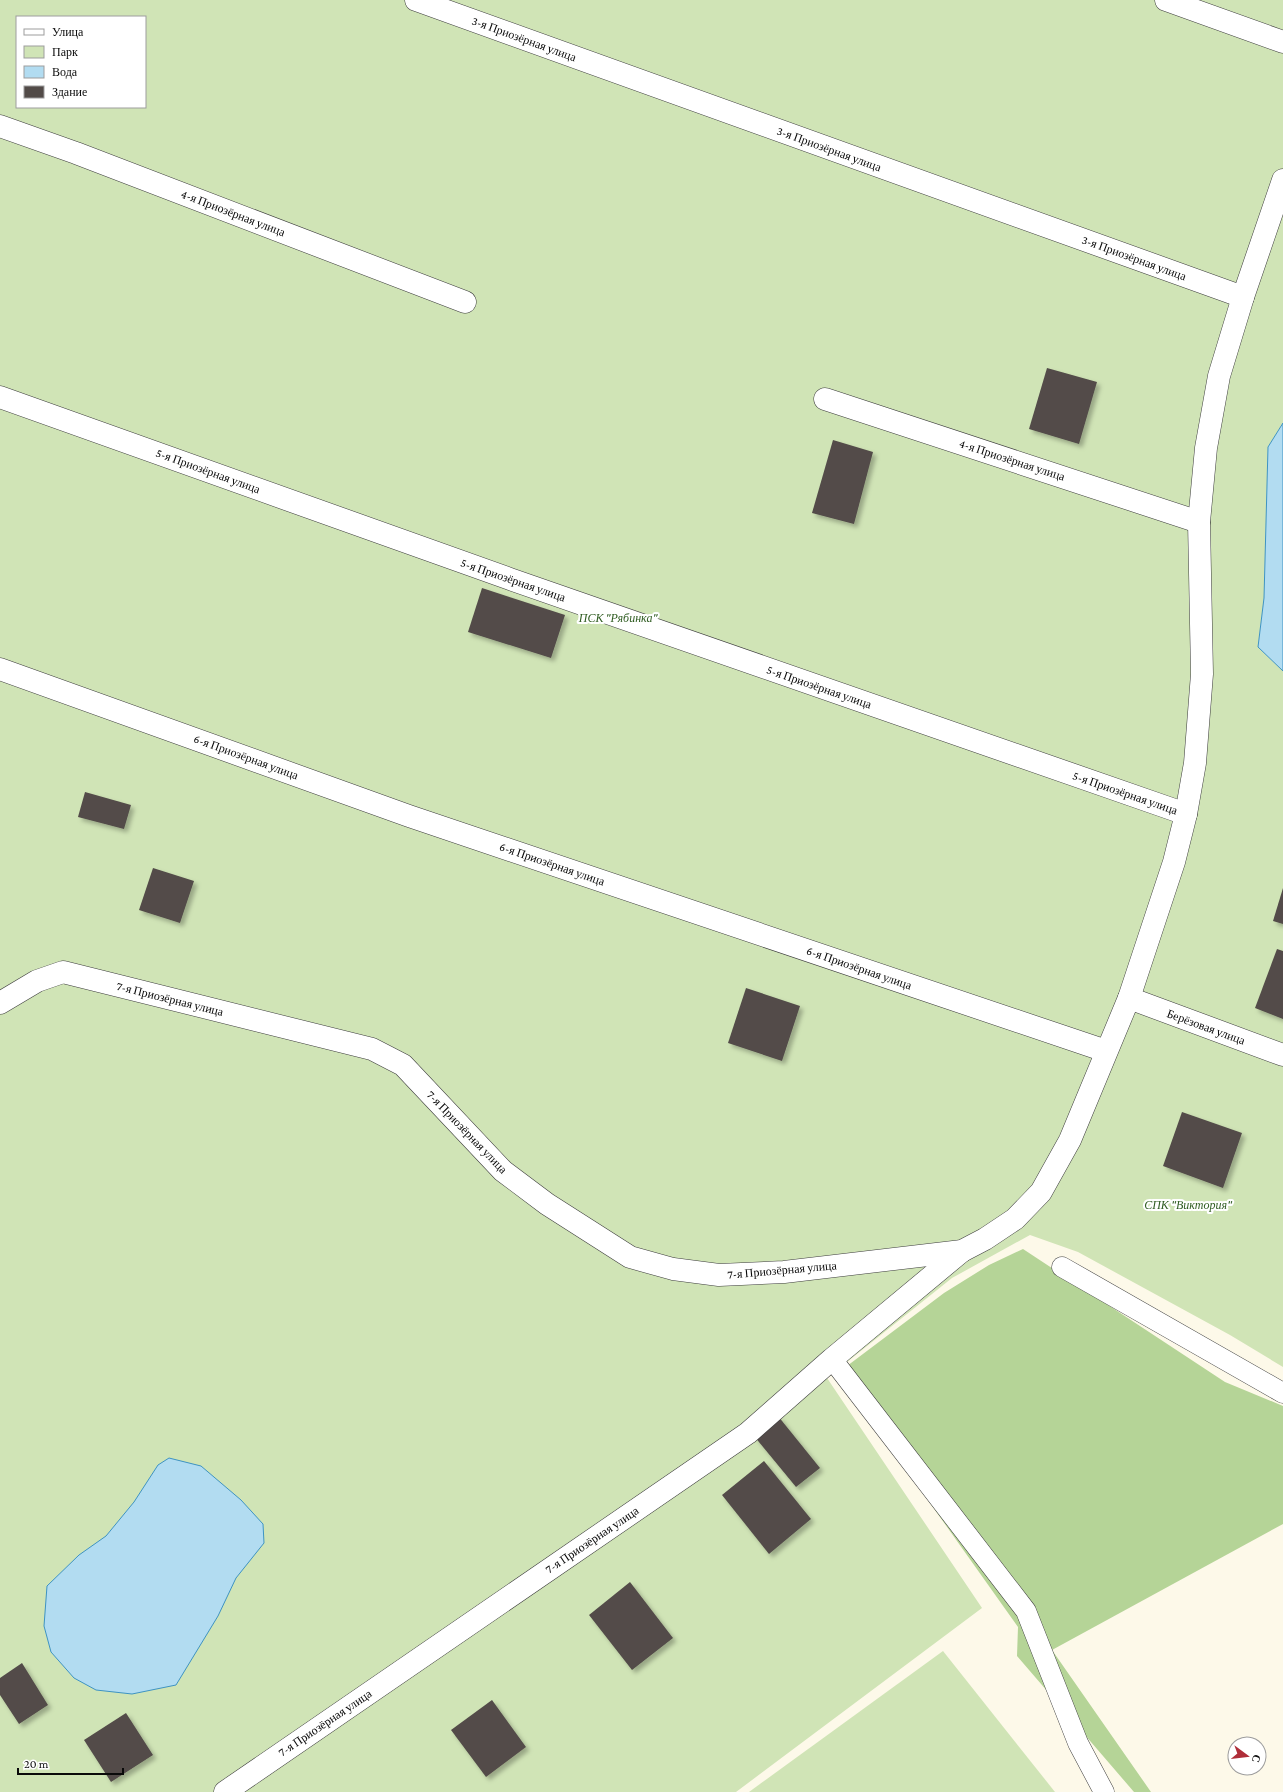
<svg xmlns="http://www.w3.org/2000/svg" width="1283" height="1792" font-family="'Crimson Pro',serif">
<style>
.green{fill:#d0e4b6;fill-rule:evenodd}
.forest{fill:#b5d497}
.water{fill:#b2dcf1;stroke:#3e93c2}
.building{fill:#524b48;filter:url(#shadow)}
.lines{fill:none;stroke-linecap:round;stroke-linejoin:round}
.lane-casing{stroke:#3d3d3d;stroke-width:21}
.street-casing{stroke:#3d3d3d;stroke-width:23}
.lane{stroke:#fff;stroke-width:20}
.street{stroke:#fff;stroke-width:22}
.labels{text-anchor:middle;dominant-baseline:central;stroke-width:4;stroke-linejoin:round;paint-order:stroke}
.street-label{font-size:12px;fill:#0a0a0a;stroke:#fff}
.park-label{font-size:12px;font-style:italic;fill:#2f5c21;stroke:#fff}
</style>
<defs>
<filter id="shadow"><feDropShadow dx="3.5" dy="3.5" stdDeviation="2" flood-color="#0004"/></filter>
</defs>
<rect width="100%" height="100%" fill="#fdf9e9"/>
<g class="green">
<path d="M0,0H1283V423L1268,447L1264,598L1258,647L1283,671V1367L1230,1335L1078,1252L1030,1235L952,1278L827,1378L982,1608L736,1792H0ZM17,17H145V107H17Z"/>
<polygon points="943,1651 1055,1792 749,1792"/>
</g>
<polygon class="forest" points="1023,1249 1225,1382 1283,1406 1283,1524 1052,1650 1151,1792 1134,1792 1017,1656 1018,1627 847,1386 847,1366 944,1293 989,1265"/>
<g class="water">
<polygon points="1283,423 1283,671 1258,647 1264,598 1268,447"/>
<polygon points="169,1458 201,1466 241,1500 263,1524 264,1543 236,1578 218,1616 176,1685 132,1694 96,1690 74,1678 51,1652 44,1626 47,1586 79,1555 106,1536 134,1502 158,1465"/>
</g>
<g class="building">
<polygon points="1047,368 1097,382 1079,444 1029,429"/>
<polygon points="833,440 873,452 854,524 812,513"/>
<polygon points="482,588 565,615 551,658 468,632"/>
<polygon points="85,792 131,805 124,829 78,817"/>
<polygon points="153,868 194,881 180,923 139,910"/>
<polygon points="1283,888 1283,924 1273,921"/>
<polygon points="1277,949 1283,951 1283,1019 1255,1008"/>
<polygon points="746,988 800,1006 782,1061 728,1043"/>
<polygon points="1182,1112 1242,1133 1223,1188 1163,1166"/>
<polygon points="778,1416 820,1468 796,1487 754,1436"/>
<polygon points="764,1461 811,1519 769,1554 722,1495"/>
<polygon points="630,1582 673,1638 632,1670 589,1615"/>
<polygon points="22,1663 48,1705 19,1724 0,1695 0,1678"/>
<polygon points="492,1700 526,1747 486,1777 451,1730"/>
<polygon points="126,1713 153,1755 111,1782 84,1740"/>
</g>
<g class="lines">
<g class="lane-casing">
<g id="lane">
<polyline points="1062,1267 1283,1393"/>
<polyline points="832,1359 1026,1611 1078,1743 1104,1792"/>
</g>
</g>
<g class="street-casing">
<g id="street">
<polyline points="416,0 1243,297"/>
<polyline points="1166,0 1283,42"/>
<polyline points="0,126 76,153 465,302"/>
<polyline points="0,397 510,579 1186,814"/>
<polyline points="825,399 1199,522"/>
<polyline points="0,669 409,816 1106,1051"/>
<polyline points="1129,998 1283,1055"/>
<polyline points="0,1003 37,981 63,972 372,1049 403,1065 503,1171 547,1204 630,1257 673,1269 719,1275 784,1272 962,1251 985,1239 1015,1219 1041,1192 1070,1140 1129,998 1174,862 1186,814 1195,763 1202,674 1199,522 1206,448 1219,376 1243,297 1283,180"/>
<polyline points="225,1792 748,1433 832,1359 962,1251"/>
</g>
</g>
<use href="#lane" class="lane"/>
<use href="#street" class="street"/>
</g>
<g class="labels">
<g class="street-label">
<text transform="translate(524 39) rotate(20)">3-я Приозёрная улица</text>
<text transform="translate(829 149) rotate(20)">3-я Приозёрная улица</text>
<text transform="translate(233 213) rotate(21)">4-я Приозёрная улица</text>
<text transform="translate(1134 258) rotate(20)">3-я Приозёрная улица</text>
<text transform="translate(1012 460) rotate(18)">4-я Приозёрная улица</text>
<text transform="translate(208 471) rotate(20)">5-я Приозёрная улица</text>
<text transform="translate(513 580) rotate(19)">5-я Приозёрная улица</text>
<text transform="translate(819 687) rotate(19)">5-я Приозёрная улица</text>
<text transform="translate(246 757) rotate(20)">6-я Приозёрная улица</text>
<text transform="translate(1125 793) rotate(19)">5-я Приозёрная улица</text>
<text transform="translate(552 864) rotate(19)">6-я Приозёрная улица</text>
<text transform="translate(859 968) rotate(19)">6-я Приозёрная улица</text>
<text transform="translate(170 999) rotate(14)">7-я Приозёрная улица</text>
<text transform="translate(1206 1027) rotate(20)">Берёзовая улица</text>
<text transform="translate(467 1132) rotate(46)">7-я Приозёрная улица</text>
<text transform="translate(782 1270) rotate(-5)">7-я Приозёрная улица</text>
<text transform="translate(592 1540) rotate(-34)">7-я Приозёрная улица</text>
<text transform="translate(325 1723) rotate(-34)">7-я Приозёрная улица</text>
</g>
<g class="park-label">
<text x="618" y="618">ПСК "Рябинка"</text>
<text x="1188" y="1205">СПК "Виктория"</text>
</g>
</g>
<rect x="16" y="16" width="130" height="92" fill="#ffffff" stroke="#9d9d9d"/>
<rect x="24" y="29" width="20" height="6" fill="#ffffff" stroke="#9d9d9d"/>
<text x="52" y="36" font-size="12" fill="#0a0a0a">Улица</text>
<rect x="24" y="46" width="20" height="12" fill="#d0e4b6" stroke="#9d9d9d"/>
<text x="52" y="56" font-size="12" fill="#0a0a0a">Парк</text>
<rect x="24" y="66" width="20" height="12" fill="#b2dcf1" stroke="#9d9d9d"/>
<text x="52" y="76" font-size="12" fill="#0a0a0a">Вода</text>
<rect x="24" y="86" width="20" height="12" fill="#524b48" stroke="#9d9d9d"/>
<text x="52" y="96" font-size="12" fill="#0a0a0a">Здание</text>
<g transform="translate(1247 1756) rotate(105)"><circle r="19" fill="#ffffff" stroke="#9d9d9d"/>
<path d="M0-3L7 15L0 10L-7 15Z" fill="#af2e39"/>
<text y="-6" font-size="11" font-weight="bold" text-anchor="middle" fill="#0a0a0a">С</text>
</g>
<path d="M18 1768v6h105v-6" fill="none" stroke="#0a0a0a" stroke-width="2"/>
<text x="24" y="1768" font-size="12" fill="#0a0a0a" stroke="#ffffff" stroke-width="3" paint-order="stroke">20 m</text>
</svg>
